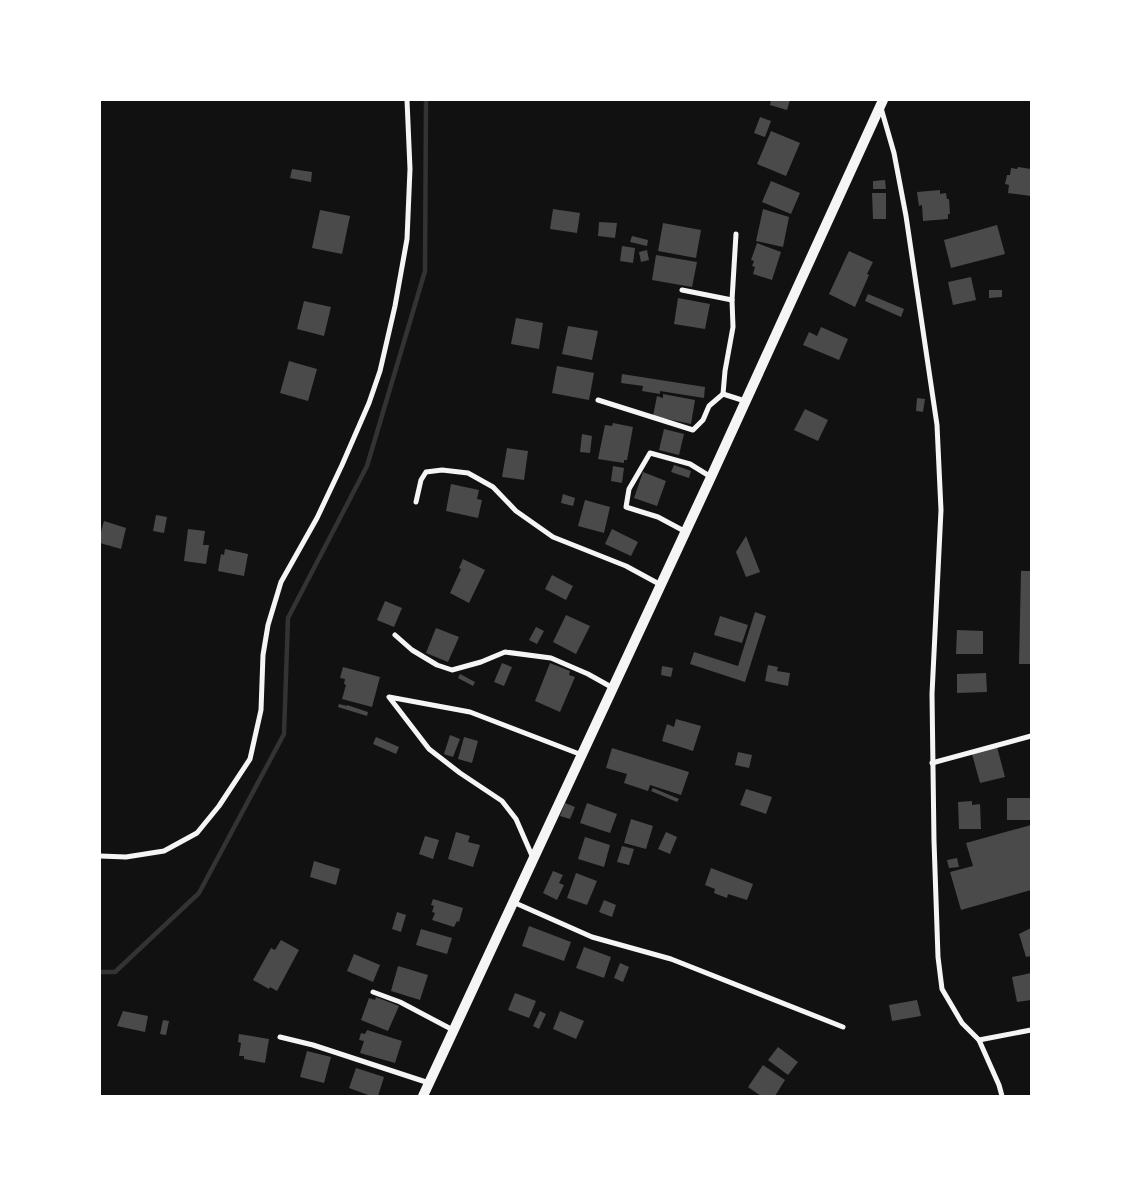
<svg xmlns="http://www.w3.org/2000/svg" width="1131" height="1196" font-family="Commissioner,sans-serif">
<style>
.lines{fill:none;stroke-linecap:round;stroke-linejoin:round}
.stream{stroke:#333;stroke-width:4.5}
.building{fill:#4a4a4a}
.minor{stroke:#f5f5f5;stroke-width:5}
.secondary{stroke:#f5f5f5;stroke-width:10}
</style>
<rect width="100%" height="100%" fill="#111"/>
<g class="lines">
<polyline class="stream" points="100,972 115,972 199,893 284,734 288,618 367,466 425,271 426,100"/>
</g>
<g class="building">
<polygon points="771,100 790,100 787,110 770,105"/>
<polygon points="760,117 771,121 765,137 754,133"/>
<polygon points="771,131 800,143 786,176 757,164"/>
<polygon points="1018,167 1031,169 1031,196 1008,193 1009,185 1005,184 1007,175 1010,175 1011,168 1017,169"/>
<polygon points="292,169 312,172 311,182 290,178"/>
<polygon points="885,180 886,189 873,189 873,181"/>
<polygon points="771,181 800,193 791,214 762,202"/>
<polygon points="940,190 940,194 946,193 947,199 949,199 950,214 948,214 948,219 923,221 922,205 919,206 917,192"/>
<polygon points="872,193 886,193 886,219 873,219"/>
<polygon points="553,209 580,213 577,233 550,229"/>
<polygon points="763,209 789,217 783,247 756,241"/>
<polygon points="320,210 350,216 342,254 312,248"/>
<polygon points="599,222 617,223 615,238 598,236"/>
<polygon points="663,223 701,230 696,258 658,251"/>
<polygon points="997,225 1005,254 951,268 944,240"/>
<polygon points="632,236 648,240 647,246 630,242"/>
<polygon points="757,243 781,252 772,280 753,274 755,267 752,266 754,261 751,260"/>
<polygon points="622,246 635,248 633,263 620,261"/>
<polygon points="647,250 649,260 641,262 639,252"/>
<polygon points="849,251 873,262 867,274 869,275 855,307 829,294"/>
<polygon points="656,255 697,262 692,287 652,280"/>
<polygon points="971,277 976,300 953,305 948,282"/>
<polygon points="989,290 1002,290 1002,297 989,298"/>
<polygon points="868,294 904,309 901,317 865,301"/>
<polygon points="678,298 710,304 705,329 674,324"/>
<polygon points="304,301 331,307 324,336 297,329"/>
<polygon points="516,318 543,323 539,349 511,344"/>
<polygon points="568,326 598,331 592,360 562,354"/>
<polygon points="821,327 848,339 839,360 803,345 809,332 817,336"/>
<polygon points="289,361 317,369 308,401 280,393"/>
<polygon points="557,366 594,373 589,400 552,393"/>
<polygon points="622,374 705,387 704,398 660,391 660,394 642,391 643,386 621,383"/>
<polygon points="663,394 695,400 691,424 653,416 657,396 663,398"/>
<polygon points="917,398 925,399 923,412 916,411"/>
<polygon points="805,409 828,420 818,441 794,430"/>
<polygon points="613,423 633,427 627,460 624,460 624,463 598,459 605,425 612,426"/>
<polygon points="664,429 684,434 679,455 659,450"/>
<polygon points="582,434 592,436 590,453 580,452"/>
<polygon points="507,448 528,451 524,480 502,477"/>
<polygon points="674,465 691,471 689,478 671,472"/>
<polygon points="613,466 624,468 622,483 611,481"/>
<polygon points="643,472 666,481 657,506 634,498"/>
<polygon points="451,484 479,490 477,499 482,500 478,518 446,511"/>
<polygon points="563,494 575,498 573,506 561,503"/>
<polygon points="585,500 610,507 604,533 578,526"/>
<polygon points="156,515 167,517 164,533 153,531"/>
<polygon points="104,521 126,528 121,549 100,543 100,535"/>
<polygon points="188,529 205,531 203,545 209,545 206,564 184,561"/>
<polygon points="612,529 638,542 631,556 605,544"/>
<polygon points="746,536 760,572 746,577 736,552"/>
<polygon points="225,549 248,554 244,576 218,571 221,554 224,555"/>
<polygon points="463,559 485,570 469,603 450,593 461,569 459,568"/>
<polygon points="1021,571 1030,571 1031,573 1031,664 1019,664"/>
<polygon points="552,575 573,586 566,600 545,589"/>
<polygon points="385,601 402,608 394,627 377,620"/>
<polygon points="755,612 766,616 745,682 690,664 694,652 738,666"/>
<polygon points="566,615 590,626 576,654 553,642"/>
<polygon points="720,616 748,625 742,643 714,635"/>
<polygon points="536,627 544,631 537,644 529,640"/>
<polygon points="436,628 459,637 448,662 426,653"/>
<polygon points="957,630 983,631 983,654 956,654"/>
<polygon points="502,663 512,667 504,686 494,682"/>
<polygon points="550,663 570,671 569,675 575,677 560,712 535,701"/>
<polygon points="768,665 778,667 777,671 790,673 788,686 765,681"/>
<polygon points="662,666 673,668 671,677 661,675"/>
<polygon points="343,667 380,677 372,707 342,699 346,685 344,684 345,679 340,678"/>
<polygon points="986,673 987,692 957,693 957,674"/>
<polygon points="460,674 475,682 473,686 458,678"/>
<polygon points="339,704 347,706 347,705 368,712 367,716 338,707"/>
<polygon points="676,719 701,726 693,751 662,741 667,724 674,727"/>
<polygon points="450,735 460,739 453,757 444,754"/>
<polygon points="376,737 399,747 396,754 373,744"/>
<polygon points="464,737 478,741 472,763 458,759"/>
<polygon points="997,747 1005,777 980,783 972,754"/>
<polygon points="612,748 689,772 681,795 650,785 648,791 624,783 627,774 606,768"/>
<polygon points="738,752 752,755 749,768 735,765"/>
<polygon points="653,788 679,799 677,802 651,791"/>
<polygon points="746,789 772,797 766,814 740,805"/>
<rect x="1007" y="798" width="24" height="22"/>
<polygon points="972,801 972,805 980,804 981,829 959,829 958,802"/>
<polygon points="565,803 575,807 570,819 560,816"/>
<polygon points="587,803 617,814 610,833 580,823"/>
<polygon points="631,819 653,826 646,849 624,843"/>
<polygon points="1031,825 1031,890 961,910 950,872 973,866 966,843"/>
<polygon points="456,832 470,836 468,842 480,845 473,867 448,859"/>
<polygon points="666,832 677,837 670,854 658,849"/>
<polygon points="425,836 439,840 433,859 419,854"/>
<polygon points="585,837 610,845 604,867 578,859"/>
<polygon points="622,846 634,849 629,865 617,862"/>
<polygon points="957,858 959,867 949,868 947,860"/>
<polygon points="314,861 340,869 336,885 310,877"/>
<polygon points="711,868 753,884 747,900 728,894 727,898 714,893 715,889 705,885"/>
<polygon points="553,871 563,875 559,883 564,885 557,900 543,893"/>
<polygon points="576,873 597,881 587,905 567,898"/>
<polygon points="433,899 463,908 459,922 457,921 454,927 432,920 435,913 432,912 434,906 431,905"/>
<polygon points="604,900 616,905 612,917 599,912"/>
<polygon points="397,912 406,915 401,932 392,929"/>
<polygon points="529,926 571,942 564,961 522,946"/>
<polygon points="1031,928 1031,956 1026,957 1019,934"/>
<polygon points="421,929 452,938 447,954 416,945"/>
<polygon points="281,940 299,950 277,991 270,987 269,989 253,980 271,948 275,950"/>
<polygon points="584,947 611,957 604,978 576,968"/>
<polygon points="354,954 380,965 373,982 347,971"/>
<polygon points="620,963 629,967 623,982 614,978"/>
<polygon points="398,966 428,975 420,1000 391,991"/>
<polygon points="1031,973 1031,1000 1017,1002 1012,977"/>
<polygon points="515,993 536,1001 529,1018 508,1010"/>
<polygon points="376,997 399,1006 388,1031 361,1020 369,998 375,1000"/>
<polygon points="917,1000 921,1016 892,1021 889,1005"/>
<polygon points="123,1011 148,1016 145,1032 117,1026"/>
<polygon points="540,1011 546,1014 539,1029 533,1026"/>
<polygon points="560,1011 584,1021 576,1039 553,1029"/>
<polygon points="163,1020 169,1021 166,1035 160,1034"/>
<polygon points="367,1030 402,1041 395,1063 360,1053 364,1041 359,1040 361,1033 365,1034"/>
<polygon points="239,1034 269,1039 265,1063 244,1059 244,1056 239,1056 241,1043 238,1042"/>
<polygon points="778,1047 798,1062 788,1075 768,1060"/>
<polygon points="307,1051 331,1057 324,1083 300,1077"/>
<polygon points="763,1065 785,1080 775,1096 761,1096 748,1087"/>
<polygon points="356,1068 384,1077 378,1096 371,1096 349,1088"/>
</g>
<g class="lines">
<g class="minor">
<polyline points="881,108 894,153 906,216 937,425 941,510 932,694 934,841 938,957 942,989 962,1023 979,1040 999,1085 1002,1096"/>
<polyline points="682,290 732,300"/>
<polyline points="723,394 725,371 733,327 732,300 736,234"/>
<polyline points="598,400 693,430 703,420 709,406 723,394 745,401"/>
<polyline points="416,502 421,480 426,472 442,470 468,473 493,487 516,511 553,537 626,566 661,585"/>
<polyline points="686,532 658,517 626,507 629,489 650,453 690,464 711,477"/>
<polyline points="395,635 412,650 437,665 452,670 481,662 505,652 551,658 588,674 613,688"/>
<polyline points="932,763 1031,736"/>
<polyline points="100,856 126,857 164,851 197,833 219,806 250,759 261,710 263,655 268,625 281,582 317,518 342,465 369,403 380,371 395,306 407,239 410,169 407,100"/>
<polyline points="533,858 516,819 502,801 460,773 429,749 389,697 470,712 582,755"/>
<polyline points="513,902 592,937 671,959 843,1027"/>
<polyline points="373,992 400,1002 453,1030"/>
<polyline points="280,1037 313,1045 429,1083"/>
<polyline points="979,1040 1031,1030"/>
</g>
<polyline class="secondary" points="423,1096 711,477 883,100"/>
</g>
<rect width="1131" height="1196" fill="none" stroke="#ffffff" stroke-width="202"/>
</svg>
